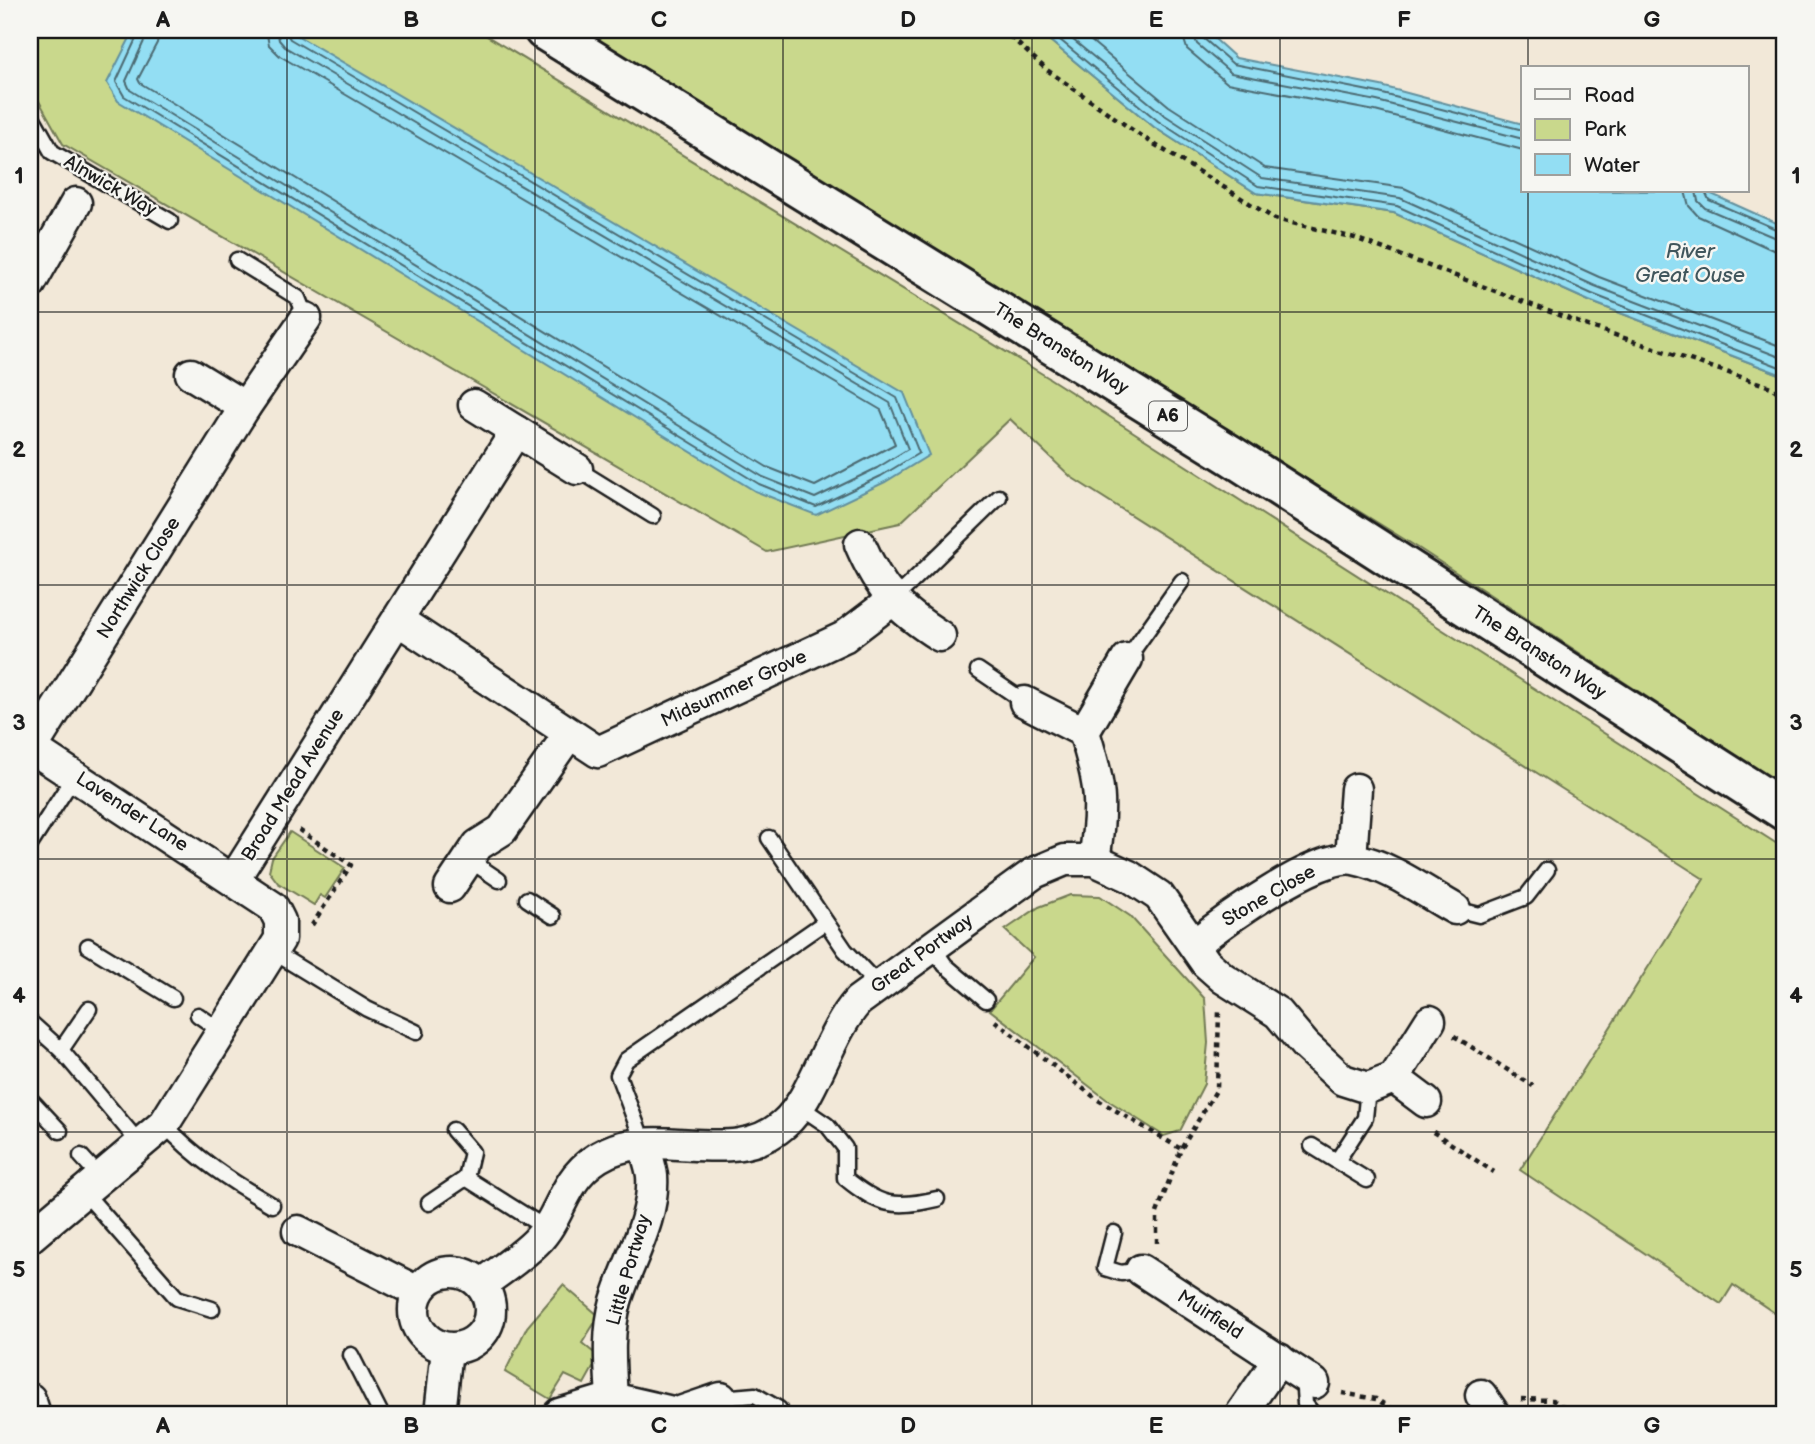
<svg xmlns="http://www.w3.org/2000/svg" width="1815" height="1444" font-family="'Balsamiq Sans',sans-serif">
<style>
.green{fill:#c9d88c;stroke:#727a54;stroke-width:2}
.water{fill:#93def3;stroke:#63909d;stroke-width:2}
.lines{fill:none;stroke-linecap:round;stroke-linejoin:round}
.shore{stroke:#4c6a72;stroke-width:2}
.service-casing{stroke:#1c1c1c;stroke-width:19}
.minor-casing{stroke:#1c1c1c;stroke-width:35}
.trunk-casing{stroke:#1c1c1c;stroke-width:44}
.path{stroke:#1c1c1c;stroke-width:4.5;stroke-dasharray:5 5;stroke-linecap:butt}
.service{stroke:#f6f6f2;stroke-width:14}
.minor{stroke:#f6f6f2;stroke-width:30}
.trunk{stroke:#f6f6f2;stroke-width:38}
.grid{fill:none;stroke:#1c1c1c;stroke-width:2;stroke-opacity:0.55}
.labels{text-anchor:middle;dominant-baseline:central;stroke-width:5;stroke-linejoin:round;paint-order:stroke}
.shield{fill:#f6f6f2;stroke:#5d5d5c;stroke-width:2}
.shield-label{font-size:18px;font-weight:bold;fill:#1c1c1c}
.street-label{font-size:19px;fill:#1c1c1c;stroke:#f6f6f2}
.water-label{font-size:21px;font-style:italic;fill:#40565c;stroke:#f6f6f2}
.neatline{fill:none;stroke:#1c1c1c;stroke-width:2.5}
.grid-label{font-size:23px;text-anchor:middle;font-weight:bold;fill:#1c1c1c}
</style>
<rect width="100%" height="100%" fill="#f2e8d8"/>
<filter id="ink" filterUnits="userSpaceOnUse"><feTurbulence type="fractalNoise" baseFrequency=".0143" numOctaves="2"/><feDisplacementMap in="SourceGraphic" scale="14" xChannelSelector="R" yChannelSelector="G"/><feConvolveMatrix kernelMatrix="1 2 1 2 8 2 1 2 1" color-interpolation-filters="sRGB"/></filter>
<g filter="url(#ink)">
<g class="green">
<polygon points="30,30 477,30 1049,378 1785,849 1785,1320 1733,1285 1721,1304 1520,1170 1704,879 1071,477 1010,419 900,523 767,552 63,144 30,85"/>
<polygon points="579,30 1037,30 1154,127 1256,193 1394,213 1589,301 1785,376 1785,787 1420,549"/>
<polygon points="290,832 345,868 325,898 320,895 314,905 278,883 269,871 272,858"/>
<polygon points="1070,895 1100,896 1130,916 1205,999 1208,1043 1204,1084 1180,1131 1164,1136 1106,1099 990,1010 1034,957 1005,930 1039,907"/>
<polygon points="563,1285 599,1316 582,1343 599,1357 584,1384 565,1375 550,1399 505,1372 527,1327"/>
</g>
<g class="water">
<polygon points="134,30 288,30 904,393 929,455 885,482 816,515 755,491 118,101 107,83"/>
<polygon points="1037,30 1205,30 1236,58 1381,86 1523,124 1523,191 1705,191 1785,227 1785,376 1589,301 1394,213 1256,193 1154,127"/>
</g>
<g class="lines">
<g class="shore">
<polyline points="140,30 116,82 124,96 759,484 816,507 881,476 919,453 897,398 290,39 285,30"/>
<polyline points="149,30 126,81 130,90 763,477 815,498 877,468 908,449 890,403 285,47 279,40 277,30"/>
<polyline points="159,30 157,43 138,79 140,83 767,467 815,486 895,444 881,410 280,56 269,45 266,30"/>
<polyline points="1048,30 1158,121 1258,186 1397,206 1592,294 1785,369"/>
<polyline points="1061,30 1163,114 1262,178 1400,198 1595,286 1785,359"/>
<polyline points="1078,30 1169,106 1265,168 1404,188 1599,277 1785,348"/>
<polyline points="1181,30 1187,49 1227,83 1375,111 1523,150"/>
<polyline points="1192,30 1197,44 1231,73 1377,101 1523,139"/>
<polyline points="1201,30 1203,38 1233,64 1379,93 1523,130"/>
<polyline points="1685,191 1689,206 1698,216 1773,250 1785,252"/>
<polyline points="1696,191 1698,201 1705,208 1785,242"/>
<polyline points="1705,191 1709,200 1785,233"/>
</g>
<g class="service-casing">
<g id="service">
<polyline points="30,113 52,152 170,221"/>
<polyline points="237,260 298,298 306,318"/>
<polyline points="577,469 653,516"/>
<polyline points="894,599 999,497"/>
<polyline points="1127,659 1182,581"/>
<polyline points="978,670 1025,702"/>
<polyline points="769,838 845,950 878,985"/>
<polyline points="30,845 75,775"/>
<polyline points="468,859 499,880"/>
<polyline points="527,899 553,916"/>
<polyline points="1455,909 1479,915 1526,897 1547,870"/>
<polyline points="931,945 945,965 986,1000"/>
<polyline points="88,946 173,998"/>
<polyline points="272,951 367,1009 416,1032"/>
<polyline points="198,1015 221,1031"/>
<polyline points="30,1022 61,1050 140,1144"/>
<polyline points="61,1050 89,1009"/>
<polyline points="30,1099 60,1131"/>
<path d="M799,1106L827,1125L845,1148V1178C879,1206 894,1209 937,1199"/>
<path d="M164,1124C195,1158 232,1182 272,1205"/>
<polyline points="453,1130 472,1152 466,1178 547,1229"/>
<polyline points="644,1144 618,1075 626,1060 825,922"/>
<polyline points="1312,1146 1367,1180"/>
<polyline points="81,1156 100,1177"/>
<polyline points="1337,1161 1365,1118 1368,1088"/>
<polyline points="84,1192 177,1298 212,1309"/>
<polyline points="429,1203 466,1178"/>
<polyline points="1114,1233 1105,1268 1121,1273 1141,1270"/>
<polyline points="351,1355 381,1414"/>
<polyline points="1303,1376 1305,1404 1313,1414"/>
<polyline points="721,1398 755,1395 779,1409"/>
</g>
</g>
<g class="minor-casing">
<g id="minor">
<polyline points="30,284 76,203"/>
<polyline points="191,374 245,407"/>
<polyline points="474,405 577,469"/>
<path d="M860,544C880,590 897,609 940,636"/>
<polyline points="398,620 598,752 844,637 894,599"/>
<polyline points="1025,702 1084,732"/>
<polyline points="30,747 273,907 280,921 280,939 164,1124 30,1237"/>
<polyline points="32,748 245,407 306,318"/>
<polyline points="1351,858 1356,789"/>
<path d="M1094,860C1103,805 1101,785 1084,732L1127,659"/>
<polyline points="234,879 516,431"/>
<polyline points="450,887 478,845 502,830 569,734"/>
<path d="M1194,945C1222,922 1319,852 1354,859C1390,866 1423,891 1455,909"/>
<polyline points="1394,1078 1426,1102"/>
<polyline points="298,1231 418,1292"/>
<polyline points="1141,1270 1314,1383"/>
<circle cx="452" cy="1310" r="38"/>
<path d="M481,1285C499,1271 520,1258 536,1242C565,1213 561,1174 608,1152C663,1127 735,1168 784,1124C814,1098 827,1036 858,1001L1034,873L1065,860H1094L1129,876L1159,896L1206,963L1223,978L1278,1013L1305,1045L1343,1080L1368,1088L1394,1078L1430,1021"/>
<polyline points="1481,1395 1494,1414"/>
<path d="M612,1398C610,1365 607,1332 616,1301C628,1261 655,1219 652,1176C651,1166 646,1154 644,1144"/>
<polyline points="30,1399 35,1414"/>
<polyline points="440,1414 447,1349"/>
<polyline points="559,1414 612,1398 677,1413 721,1398"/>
<polyline points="1241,1414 1279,1359"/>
</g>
</g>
<g class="trunk-casing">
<polyline id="trunk" points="544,30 1232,456 1785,811"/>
</g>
<g class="path">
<polyline points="1003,30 1047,70 1141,136 1275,219 1355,238 1585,325 1771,387 1785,397"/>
<polyline points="299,830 351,865 312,925"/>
<polyline points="995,1021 1098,1100 1181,1149"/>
<polyline points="1454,1036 1533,1086"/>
<polyline points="1433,1132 1494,1172"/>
<polyline points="1157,1243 1157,1213 1181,1149 1217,1089 1219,1010"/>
<polyline points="1342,1393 1376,1399 1399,1414"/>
<polyline points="1521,1399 1552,1400 1574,1414"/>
</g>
<use href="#service" class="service"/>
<use href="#minor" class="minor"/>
<use href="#trunk" class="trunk"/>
</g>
</g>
<path class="grid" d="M287,30V1414M535,30V1414M783,30V1414M1032,30V1414M1280,30V1414M1528,30V68M1528,191V1414M30,312H1785M30,585H1785M30,859H1785M30,1132H1785"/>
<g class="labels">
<rect class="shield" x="1149" y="401.5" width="38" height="29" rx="5"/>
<g class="shield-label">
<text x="1168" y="416">A6</text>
</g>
<g class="street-label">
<text transform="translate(110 186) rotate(30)">Alnwick Way</text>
<text transform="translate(1061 349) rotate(32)">The Branston Way</text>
<text transform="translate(139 578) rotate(-58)">Northwick Close</text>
<text transform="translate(1539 653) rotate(33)">The Branston Way</text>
<text transform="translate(734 689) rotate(-25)">Midsummer Grove</text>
<text transform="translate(293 785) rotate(-58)">Broad Mead Avenue</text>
<text transform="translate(132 812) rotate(33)">Lavender Lane</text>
<text transform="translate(1269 896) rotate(-30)">Stone Close</text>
<text transform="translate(922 954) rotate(-36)">Great Portway</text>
<text transform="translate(629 1270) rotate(-74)">Little Portway</text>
<text transform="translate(1210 1315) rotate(33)">Muirfield</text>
</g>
<g class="water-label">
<text x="1690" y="251">River<tspan x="1690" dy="24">Great Ouse</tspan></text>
</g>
</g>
<rect width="1815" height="1444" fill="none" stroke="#f6f6f2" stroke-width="77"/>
<rect x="1521" y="66" width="228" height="126" fill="#f6f6f2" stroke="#9f9f9c" stroke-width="2"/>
<rect x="1535" y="89" width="35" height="10" fill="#f6f6f2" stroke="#9f9f9c" stroke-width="2"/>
<text x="1584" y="102" font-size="21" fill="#1c1c1c">Road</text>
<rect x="1535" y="119" width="35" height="21" fill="#c9d88c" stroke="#9f9f9c" stroke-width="2"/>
<text x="1584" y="136" font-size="21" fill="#1c1c1c">Park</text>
<rect x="1535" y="154" width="35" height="21" fill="#93def3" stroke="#9f9f9c" stroke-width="2"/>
<text x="1584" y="172" font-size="21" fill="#1c1c1c">Water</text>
<rect x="38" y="38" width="1738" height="1368" class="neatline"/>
<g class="grid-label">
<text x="163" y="27">A</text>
<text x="411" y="27">B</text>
<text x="659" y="27">C</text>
<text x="908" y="27">D</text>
<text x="1156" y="27">E</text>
<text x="1404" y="27">F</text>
<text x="1652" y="27">G</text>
<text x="19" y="183">1</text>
<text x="1796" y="183">1</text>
<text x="19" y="457">2</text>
<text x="1796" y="457">2</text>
<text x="19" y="730">3</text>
<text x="1796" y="730">3</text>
<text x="19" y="1003">4</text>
<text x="1796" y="1003">4</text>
<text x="19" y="1277">5</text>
<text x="1796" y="1277">5</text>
<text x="163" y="1433">A</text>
<text x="411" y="1433">B</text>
<text x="659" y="1433">C</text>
<text x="908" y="1433">D</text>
<text x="1156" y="1433">E</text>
<text x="1404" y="1433">F</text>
<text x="1652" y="1433">G</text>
</g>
</svg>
